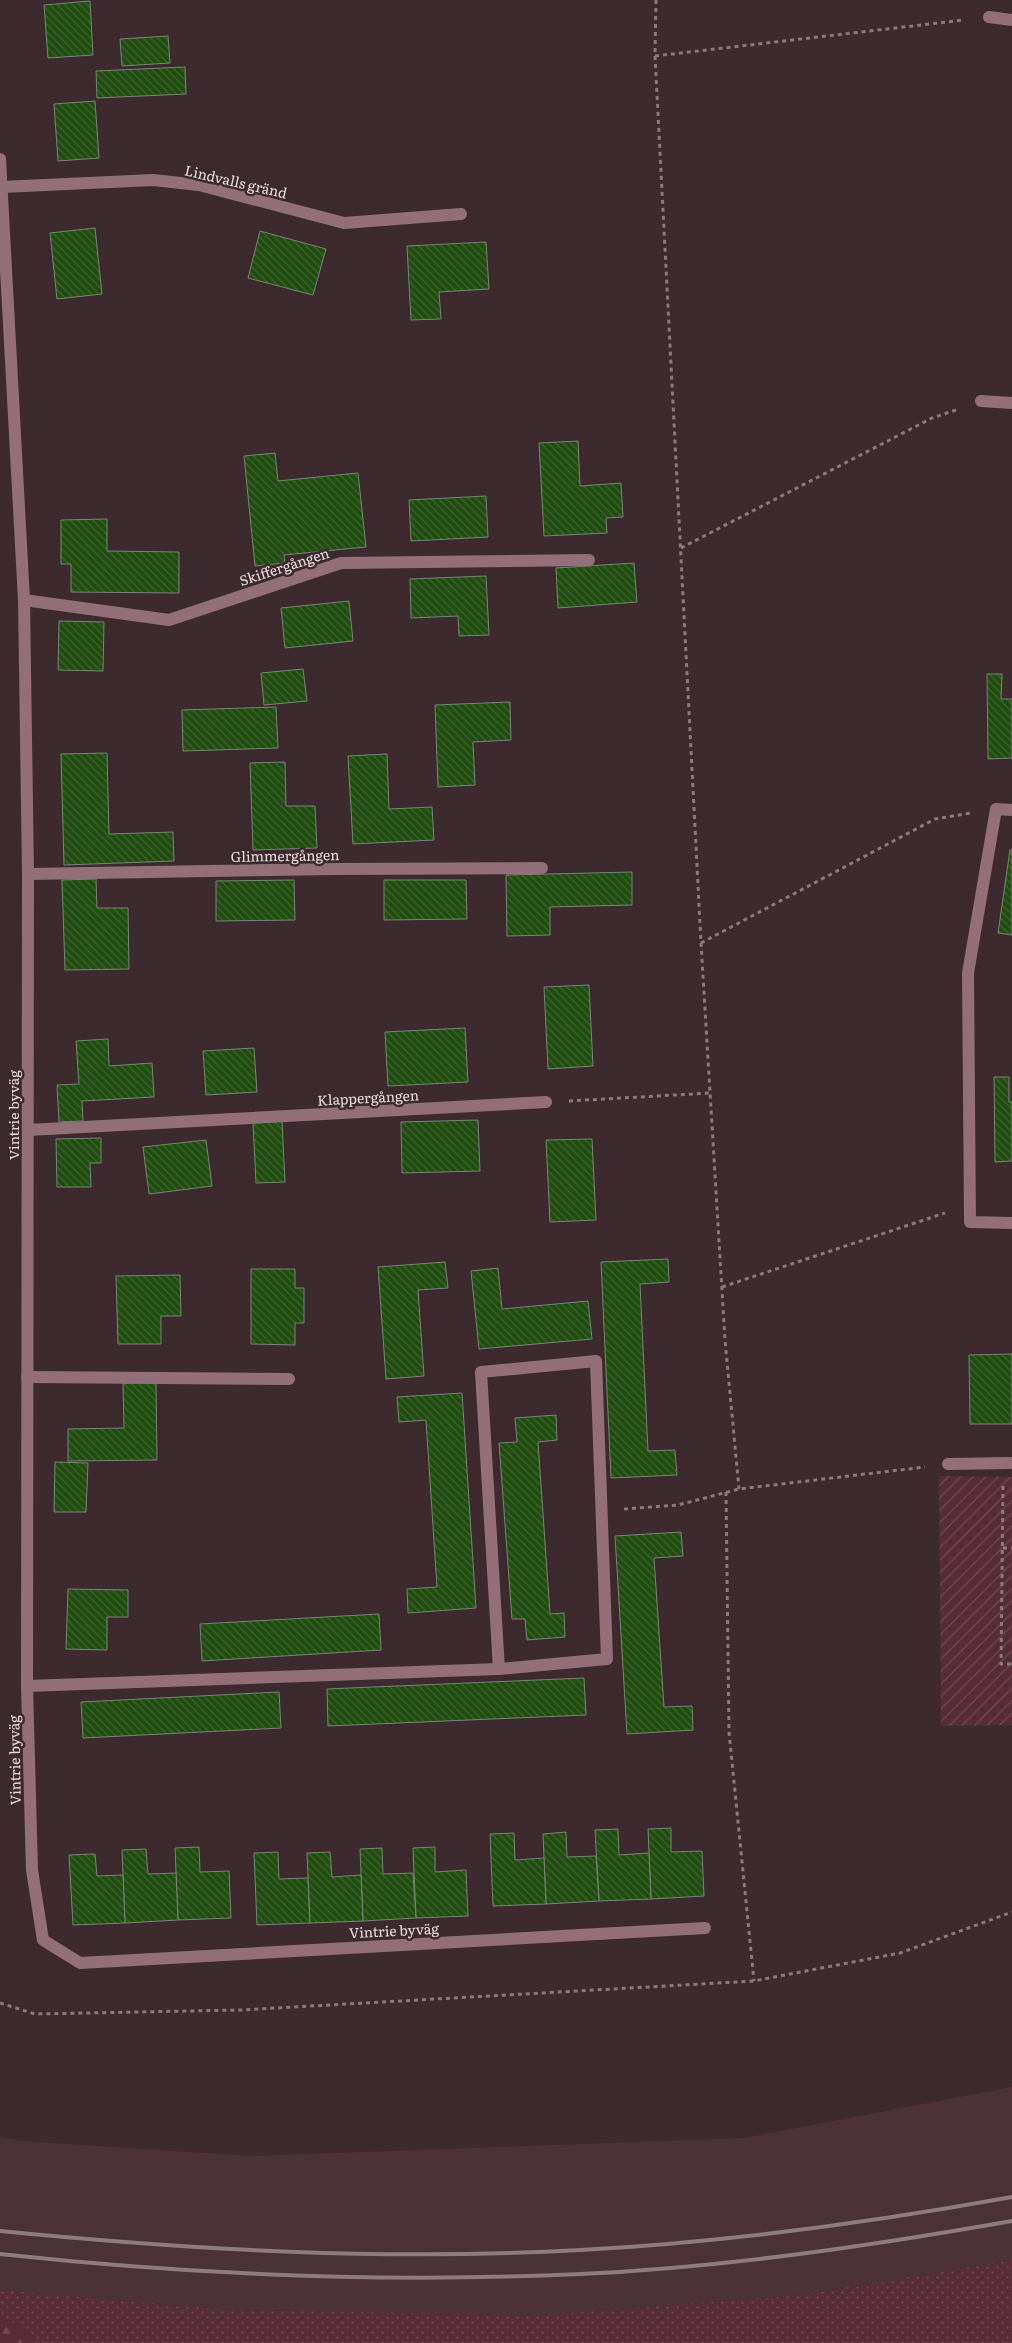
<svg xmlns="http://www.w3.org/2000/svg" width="1012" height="2343" font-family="Literata,serif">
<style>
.built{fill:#4b3239}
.grass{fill:url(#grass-dots)}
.forest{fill:url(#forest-firs)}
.garden{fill:url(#garden-furrows)}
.building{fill:url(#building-back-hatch);stroke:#798676}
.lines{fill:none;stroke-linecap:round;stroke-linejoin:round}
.path{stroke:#897a7e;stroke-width:3;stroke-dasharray:4 4;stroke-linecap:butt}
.minor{stroke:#937079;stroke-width:12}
.rail{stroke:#8c7d81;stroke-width:4}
.labels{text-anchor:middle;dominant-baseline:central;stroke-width:5;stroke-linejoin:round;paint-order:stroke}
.street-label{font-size:14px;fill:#eadde0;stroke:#3c2a2f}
</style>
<defs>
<pattern id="grass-dots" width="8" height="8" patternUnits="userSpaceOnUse" patternTransform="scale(1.25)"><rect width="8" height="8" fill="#572c39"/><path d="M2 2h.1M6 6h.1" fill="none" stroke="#6f4a55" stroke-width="1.8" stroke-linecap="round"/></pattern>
<pattern id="forest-firs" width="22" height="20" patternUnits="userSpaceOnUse" patternTransform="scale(1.25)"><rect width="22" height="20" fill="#572c39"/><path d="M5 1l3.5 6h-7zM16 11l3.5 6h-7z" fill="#6f4a55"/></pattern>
<pattern id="garden-furrows" width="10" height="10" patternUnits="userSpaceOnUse" patternTransform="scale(1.25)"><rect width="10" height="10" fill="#572c39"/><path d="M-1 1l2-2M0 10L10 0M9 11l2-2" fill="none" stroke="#6f4a55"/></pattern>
<pattern id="building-back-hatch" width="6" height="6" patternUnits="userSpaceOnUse" patternTransform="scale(1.25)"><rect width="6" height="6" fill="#204d10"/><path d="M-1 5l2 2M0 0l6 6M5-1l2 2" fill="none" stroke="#416632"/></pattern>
</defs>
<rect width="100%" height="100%" fill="#3c2a2f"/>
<polygon class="built" points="1012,2087 1012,2260 801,2295 539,2315 231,2310 0,2290 0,2137 22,2141 252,2156 744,2138"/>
<polygon class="grass" points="1012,2260 1012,2343 34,2343 32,2336 0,2314 0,2290 231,2310 539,2315 801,2295"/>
<polygon class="forest" points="0,2314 32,2336 34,2343 0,2343"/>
<polygon class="garden" points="939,1476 1012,1477 1012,1725 941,1726"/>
<g class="building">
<polygon points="90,1 93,55 48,58 44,5"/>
<polygon points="168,36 170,63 122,66 120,39"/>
<polygon points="185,67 186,94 97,98 96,71"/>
<polygon points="95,101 99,158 58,161 54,104"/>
<polygon points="95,228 102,294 57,299 50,233"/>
<polygon points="260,231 326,249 313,295 248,278"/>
<polygon points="486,242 489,289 439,292 441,319 411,320 407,246"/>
<polygon points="578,441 580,486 621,483 623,517 606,518 607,533 544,536 539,443"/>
<polygon points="275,453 278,481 358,473 366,547 284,555 285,563 255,566 244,456"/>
<polygon points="486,496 488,537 411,541 409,500"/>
<polygon points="107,519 107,551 179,552 179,593 71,592 71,564 61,564 61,520"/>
<polygon points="634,563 637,602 558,608 556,568"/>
<polygon points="486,576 489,635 459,636 458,616 411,618 410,579"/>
<polygon points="349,601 353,641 285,648 281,608"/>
<polygon points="59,621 104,622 103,671 58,670"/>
<polygon points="303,669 307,701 264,705 261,673"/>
<polygon points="987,674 1002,674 1001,699 1012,699 1012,758 988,759"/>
<polygon points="510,702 511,740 473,742 475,785 438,787 435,705"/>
<polygon points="276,707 278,748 183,751 182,710"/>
<polygon points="107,753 109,834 173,832 174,861 64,865 61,754"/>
<polygon points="387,754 389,809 432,807 434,840 353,844 348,756"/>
<polygon points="285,762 286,806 315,806 317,848 253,850 250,763"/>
<polygon points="1010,850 1012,850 1012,935 998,933"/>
<polygon points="632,872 632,905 550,907 550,935 507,936 506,875"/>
<polygon points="96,879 97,908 128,908 129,969 65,970 62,880"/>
<polygon points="294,880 295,920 216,921 216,881"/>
<polygon points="384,880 466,880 467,919 384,920"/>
<polygon points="589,985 593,1066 548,1069 544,987"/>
<polygon points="465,1028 468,1082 388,1086 385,1032"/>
<polygon points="108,1039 109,1066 152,1063 154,1097 82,1101 83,1121 59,1122 57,1085 79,1084 76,1041"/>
<polygon points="254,1048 257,1092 206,1095 203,1051"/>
<polygon points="994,1077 1009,1077 1009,1102 1012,1102 1012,1161 995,1162"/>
<polygon points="478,1120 480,1171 402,1173 401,1122"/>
<polygon points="282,1121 285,1182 256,1183 253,1123"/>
<polygon points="101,1138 101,1163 90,1163 91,1187 57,1187 56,1139"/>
<polygon points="592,1139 596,1220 550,1222 546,1140"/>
<polygon points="206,1140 212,1186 149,1194 143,1147"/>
<polygon points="668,1259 669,1282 640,1284 648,1451 675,1450 677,1475 611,1478 601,1262"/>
<polygon points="445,1262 448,1288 418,1290 424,1376 386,1379 378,1267"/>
<polygon points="498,1268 502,1309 588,1301 592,1339 479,1349 471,1271"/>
<polygon points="251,1269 295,1269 295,1288 304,1288 304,1323 295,1323 295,1345 251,1344"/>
<polygon points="180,1275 181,1316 161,1316 161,1344 118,1344 116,1276"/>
<polygon points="1012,1354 1012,1424 970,1424 969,1355"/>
<polygon points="123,1383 156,1383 157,1460 68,1461 68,1429 124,1428"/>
<polygon points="462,1393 476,1608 408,1613 407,1589 437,1587 426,1420 399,1422 397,1397"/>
<polygon points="556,1415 557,1440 538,1442 550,1614 564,1613 565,1637 527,1640 525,1619 512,1619 499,1443 517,1442 515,1418"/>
<polygon points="55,1462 88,1463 86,1512 54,1512"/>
<polygon points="681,1532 683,1556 654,1558 664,1707 692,1706 693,1730 627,1734 615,1536"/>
<polygon points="68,1589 128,1590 128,1617 107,1617 107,1650 66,1649"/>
<polygon points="379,1614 381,1650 202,1661 200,1624"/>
<polygon points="584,1678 586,1715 328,1726 327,1689"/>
<polygon points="279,1692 281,1728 83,1738 81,1702"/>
<polygon points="671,1828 671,1852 702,1851 704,1896 651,1899 648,1829"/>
<polygon points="618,1829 619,1855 649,1853 651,1899 599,1901 595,1830"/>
<polygon points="566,1832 567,1857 596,1856 599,1901 546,1904 543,1834"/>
<polygon points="514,1833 515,1860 544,1858 546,1904 493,1906 490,1834"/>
<polygon points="199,1847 200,1872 229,1871 231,1918 178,1920 175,1848"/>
<polygon points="435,1847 435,1872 466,1870 468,1916 416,1918 413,1848"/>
<polygon points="382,1848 383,1874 413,1873 416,1918 363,1921 360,1849"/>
<polygon points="146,1849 148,1874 176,1873 178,1920 125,1923 122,1850"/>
<polygon points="278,1852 279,1879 308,1878 310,1923 257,1925 254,1853"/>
<polygon points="330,1852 332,1877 361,1875 363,1921 310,1923 307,1853"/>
<polygon points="95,1854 97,1876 123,1875 125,1923 73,1925 69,1855"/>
</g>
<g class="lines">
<g class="path">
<polyline points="656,0 655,56 701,943 725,1340 739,1489"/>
<polyline points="655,56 964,20"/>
<polyline points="681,548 932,418 959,409"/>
<polyline points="701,943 935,819 971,813"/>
<polyline points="569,1101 710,1093"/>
<polyline points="722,1287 945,1213"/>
<polyline points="1003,1486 1001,1664 1012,1664"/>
<polyline points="726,1492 729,1732 754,1981"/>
<polyline points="624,1509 678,1505 739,1489 925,1467"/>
<polyline points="1003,1548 1012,1548"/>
<polyline points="0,2003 35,2014 241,2010 754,1981 900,1953 1012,1912"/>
</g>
<g class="minor">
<polyline points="989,17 1012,20"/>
<polyline points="0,159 24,600 28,874 27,1686 32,1870 43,1940 80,1963 705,1928"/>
<polyline points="2,187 153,180 199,185 344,223 461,214"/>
<polyline points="981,401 1012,403"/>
<polyline points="24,600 169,620 341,563 589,560"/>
<polyline points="1012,810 996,809 968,973 970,1222 1012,1223"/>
<polyline points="28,874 336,869 542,868"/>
<polyline points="28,1130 546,1102"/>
<polyline points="27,1377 289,1379"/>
<polyline points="948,1464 1012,1463"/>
<polyline points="27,1686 499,1669 607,1659 596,1361 481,1372 499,1669"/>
</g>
<g class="rail">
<path d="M0,2231C193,2250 387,2261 581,2250C726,2242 869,2223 1012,2197"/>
<path d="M0,2254C193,2275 387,2283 581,2274C726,2267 870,2246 1012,2221"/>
</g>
</g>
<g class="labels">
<g class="street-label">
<text transform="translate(236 181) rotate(13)">Lindvalls gränd</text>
<text transform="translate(284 566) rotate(-18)">Skiffergången</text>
<text transform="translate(285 855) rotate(-1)">Glimmergången</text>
<text transform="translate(368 1097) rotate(-3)">Klappergången</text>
<text transform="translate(13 1115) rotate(-90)">Vintrie byväg</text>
<text transform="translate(14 1760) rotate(-91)">Vintrie byväg</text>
<text transform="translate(394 1930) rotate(-3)">Vintrie byväg</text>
</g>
</g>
</svg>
